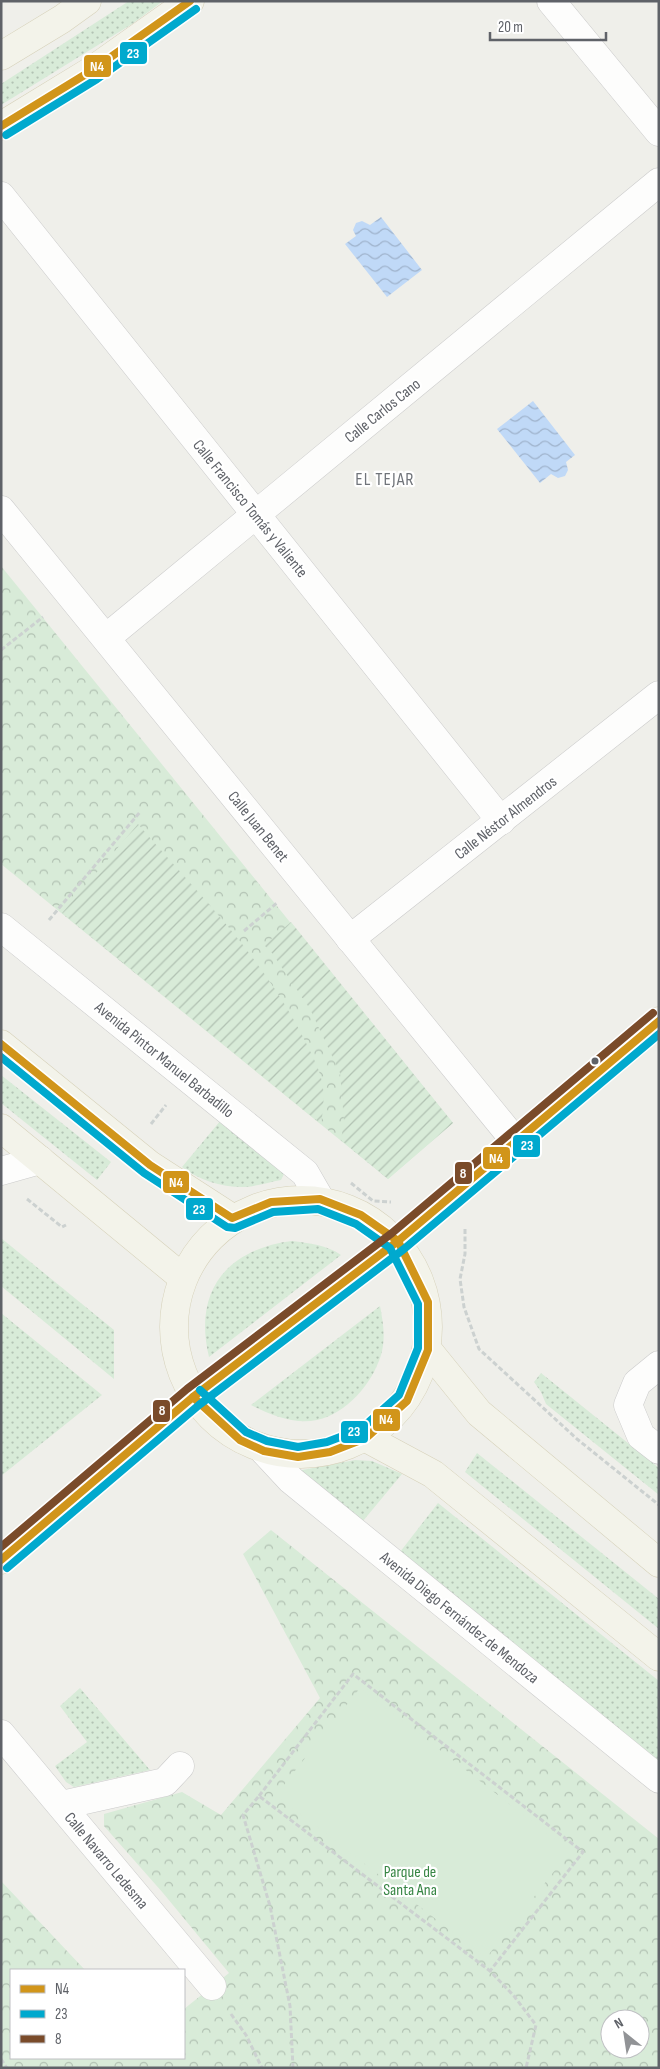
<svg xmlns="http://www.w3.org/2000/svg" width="660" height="2069" viewBox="0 0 660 2069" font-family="'Sofia Sans Condensed',sans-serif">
	<defs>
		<pattern id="grass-dots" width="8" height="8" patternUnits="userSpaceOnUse" patternTransform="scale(1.25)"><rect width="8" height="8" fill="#d8ebd8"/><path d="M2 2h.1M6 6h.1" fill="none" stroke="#b2c2b3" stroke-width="1.8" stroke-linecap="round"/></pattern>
		<pattern id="park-crowns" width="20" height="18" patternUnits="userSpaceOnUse" patternTransform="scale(1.25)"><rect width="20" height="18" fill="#d8ebd8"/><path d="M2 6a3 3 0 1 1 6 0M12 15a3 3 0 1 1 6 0" fill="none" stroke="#b2c2b3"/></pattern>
		<pattern id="garden-furrows" width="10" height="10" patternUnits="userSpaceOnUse" patternTransform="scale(1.25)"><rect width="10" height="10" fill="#d8ebd8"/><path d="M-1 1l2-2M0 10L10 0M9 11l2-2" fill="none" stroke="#b2c2b3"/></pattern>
		<pattern id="water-waves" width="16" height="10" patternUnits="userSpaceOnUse" patternTransform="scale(1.25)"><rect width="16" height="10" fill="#c0d9f7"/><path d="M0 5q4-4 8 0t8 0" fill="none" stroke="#9fb3cc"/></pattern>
	</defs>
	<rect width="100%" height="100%" fill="#efefea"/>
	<g fill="url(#grass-dots)">
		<path d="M129,1H163L132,24L1,105V84Z"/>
		<path d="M1,1075L111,1162L97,1180L1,1103Z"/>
		<path d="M221,1120L284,1174L281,1180C270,1182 257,1186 246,1187C224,1188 198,1180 182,1167Z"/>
		<path d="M1,1238L114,1330V1379L1,1286Z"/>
		<path d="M292,1241C309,1243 327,1245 341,1255L209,1357C193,1291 227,1249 292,1241Z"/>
		<path d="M380,1306C383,1322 386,1338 381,1355C372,1384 347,1413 317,1420C295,1425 270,1415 251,1405Z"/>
		<path d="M1,1313L102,1395L1,1476Z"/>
		<path d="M541,1373L659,1468V1495L546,1404L541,1392L534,1382Z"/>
		<path d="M477,1453L659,1599V1629L465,1472Z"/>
		<path d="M355,1460L372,1461L402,1474L363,1521L297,1471Z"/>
		<path d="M438,1503L659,1681V1761L400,1552Z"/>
		<path d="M80,1688L150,1770L74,1787L66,1782L55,1766L87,1742L60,1706Z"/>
	</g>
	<g fill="url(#park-crowns)" fill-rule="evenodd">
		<path d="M1,566L453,1123L388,1179L1,864Z"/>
		<path d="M271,1530L659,1839V2068H1V1881L85,1970H11V2058H184V2009L229,1973L163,1893L104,1826V1814L182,1792L221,1815L320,1698L243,1554ZM610,2019H640V2049H610Z"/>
	</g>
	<g fill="url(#garden-furrows)">
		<path d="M138,824C196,891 262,956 303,1037C310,1051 319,1067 322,1082C325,1095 323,1111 321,1124L62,913Z"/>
		<path d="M291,922L453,1123L388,1179L341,1140L344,1121L340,1073L310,1009L272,953L264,945Z"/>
	</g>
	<path fill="#d8ebd8" d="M360,1688L570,1851L486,1958L276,1795Z"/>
	<g fill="url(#water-waves)">
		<path d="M381,217L422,270L387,297L345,244L356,236L353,230L356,223L362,221L370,225Z"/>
		<path d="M533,401L575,455L566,462L568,470L565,476L558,478L551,474L540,483L497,429Z"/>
	</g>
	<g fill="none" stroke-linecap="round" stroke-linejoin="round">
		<defs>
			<g id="minor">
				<path d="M551,1L659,132"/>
				<path d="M1,196L501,821"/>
				<path d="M1,510L516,1142"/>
				<path d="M106,638L659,182"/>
				<path d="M1,927L305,1173L320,1199"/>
				<path d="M350,939L659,695"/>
				<path d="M1,1171L40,1160"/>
				<path d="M659,1365L637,1383L628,1405L641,1436L659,1450"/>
				<path d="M264,1451L291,1480L659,1779"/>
				<path d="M1,1734L212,1986"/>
				<path d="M62,1805L165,1782L180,1766"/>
			</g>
			<g id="major">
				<path d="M1,56L62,19L87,1"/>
				<path d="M1,126L91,71L190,1"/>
				<path d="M1,1044L150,1165L232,1218"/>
				<path d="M1,1128L183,1278"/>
				<circle cx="301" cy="1327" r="127"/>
				<path d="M428,1350L479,1413L659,1563"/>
				<path d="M366,1438L433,1474L659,1657"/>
				<path d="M1,1560L193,1397L398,1241L659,1021"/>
			</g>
		</defs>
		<use href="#minor" stroke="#cbcbcb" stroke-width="29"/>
		<use href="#major" stroke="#d6d1b9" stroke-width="29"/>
		<g stroke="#ccd1d0" stroke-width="3" stroke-dasharray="5 2.5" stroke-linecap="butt">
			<path d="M1,650L43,617"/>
			<path d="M49,920L140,812"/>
			<path d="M244,931L278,902"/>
			<path d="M151,1124L166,1105"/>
			<path d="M351,1183L373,1201L391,1202"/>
			<path d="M27,1199L62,1227L66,1225"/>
			<path d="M465,1229V1254L460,1279L464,1307L479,1349L577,1439L659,1505"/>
			<path d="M259,1796L353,1674L583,1852L490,1971"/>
			<path d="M231,2014L246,2035L262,2068"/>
			<path d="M1,2059L7,2068"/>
			<path d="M293,2068L290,2006L270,1906L243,1815L259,1796L490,1971L514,1996L536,2025L526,2068"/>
		</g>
		<use href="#minor" stroke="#fdfdfc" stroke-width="28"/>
		<use href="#major" stroke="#f3f3ea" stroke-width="28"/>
		<defs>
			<g id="bus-1">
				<path d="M1,126L91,71L190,1"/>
				<path d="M1,1044L150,1165L232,1218L271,1202L320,1199L361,1215L398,1241L428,1302V1350L407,1401L366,1438L330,1452L298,1457L264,1451L240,1440L193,1397"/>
				<path d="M1,1560L193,1397L398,1241L659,1021"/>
			</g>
			<g id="bus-2">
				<path d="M6,135L97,79L196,9"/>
				<path d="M1,1057L144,1173L227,1227L235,1228L273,1212L318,1209L356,1224L390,1248L418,1304V1348L399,1395L361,1429L327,1442L298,1447L267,1441L246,1432L200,1390"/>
				<path d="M7,1568L199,1405L404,1249L659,1034"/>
			</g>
			<path id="bus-3" d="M1,1547L187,1389L392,1233L653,1013"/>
		</defs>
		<use href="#bus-1" stroke="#fff" stroke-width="11"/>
		<use href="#bus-2" stroke="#fff" stroke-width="11"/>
		<use href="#bus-3" stroke="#fff" stroke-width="11"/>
		<use href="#bus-1" stroke="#d1951a" stroke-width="8"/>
		<use href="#bus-2" stroke="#00a9ce" stroke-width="8"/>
		<use href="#bus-3" stroke="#7a4b2a" stroke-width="8"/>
	</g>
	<circle fill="#5f6268" stroke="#fff" stroke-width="2" cx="595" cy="1061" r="4.5"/>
	<g text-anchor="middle" stroke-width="4.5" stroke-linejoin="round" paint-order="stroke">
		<g font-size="16" fill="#5f6268" stroke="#fff">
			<text transform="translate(382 410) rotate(-39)" y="6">Calle Carlos Cano</text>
			<text transform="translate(251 508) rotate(51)" y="6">Calle Francisco Tomás y Valiente</text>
			<text transform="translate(505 817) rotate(-38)" y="6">Calle Néstor Almendros</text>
			<text transform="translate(259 826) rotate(51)" y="6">Calle Juan Benet</text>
			<text transform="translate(165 1059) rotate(39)" y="6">Avenida Pintor Manuel Barbadillo</text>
			<text transform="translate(460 1617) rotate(39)" y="6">Avenida Diego Fernández de Mendoza</text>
			<text transform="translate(107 1860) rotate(50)" y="6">Calle Navarro Ledesma</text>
		</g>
		<g font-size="16" fill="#388645" stroke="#fff">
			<text x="410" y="1877">Parque de<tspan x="410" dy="18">Santa Ana</tspan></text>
		</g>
		<g font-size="18" letter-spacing="1" fill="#70747a" stroke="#fff">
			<text x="385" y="485">EL TEJAR</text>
		</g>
	</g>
	<g stroke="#fff" stroke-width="2">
		<rect x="119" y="41" width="29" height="24" rx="5" fill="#00a9ce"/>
		<rect x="83" y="54" width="29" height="24" rx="5" fill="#d1951a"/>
		<rect x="512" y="1134" width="29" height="24" rx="5" fill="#00a9ce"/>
		<rect x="482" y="1146" width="29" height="24" rx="5" fill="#d1951a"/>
		<rect x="454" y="1161" width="19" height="24" rx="5" fill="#7a4b2a"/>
		<rect x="162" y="1170" width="28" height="24" rx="5" fill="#d1951a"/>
		<rect x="185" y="1197" width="29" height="24" rx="5" fill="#00a9ce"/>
		<rect x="152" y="1399" width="19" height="24" rx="5" fill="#7a4b2a"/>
		<rect x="372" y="1408" width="29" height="24" rx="5" fill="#d1951a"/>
		<rect x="340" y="1420" width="29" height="24" rx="5" fill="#00a9ce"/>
	</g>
	<g font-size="14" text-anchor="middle" font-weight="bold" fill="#fff">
		<text x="133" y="58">23</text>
		<text x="97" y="71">N4</text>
		<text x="527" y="1150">23</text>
		<text x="496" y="1163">N4</text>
		<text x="463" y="1178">8</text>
		<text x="176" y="1187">N4</text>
		<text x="199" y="1214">23</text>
		<text x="162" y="1415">8</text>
		<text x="386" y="1424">N4</text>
		<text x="354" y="1436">23</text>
	</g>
	<rect width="660" height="2069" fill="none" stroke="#5f6268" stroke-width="5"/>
	<rect x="10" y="1969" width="175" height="90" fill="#ffffff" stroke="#bfc0c3"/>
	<rect x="20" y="1985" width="25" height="8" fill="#d1951a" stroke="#bfc0c3"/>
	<text x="55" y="1994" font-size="15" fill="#5f6268">N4</text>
	<rect x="20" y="2010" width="25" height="8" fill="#00a9ce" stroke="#bfc0c3"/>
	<text x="55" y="2019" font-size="15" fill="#5f6268">23</text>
	<rect x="20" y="2035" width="25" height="8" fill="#7a4b2a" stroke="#bfc0c3"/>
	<text x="55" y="2044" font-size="15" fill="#5f6268">8</text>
	<g transform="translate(625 2034) rotate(330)"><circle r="24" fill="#ffffff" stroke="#bfc0c3"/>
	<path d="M0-4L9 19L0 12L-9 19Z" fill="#919396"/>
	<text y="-8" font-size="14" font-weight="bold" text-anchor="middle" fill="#5f6268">N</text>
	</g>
	<path d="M490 32v8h116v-8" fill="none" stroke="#5f6268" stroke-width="2.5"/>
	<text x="498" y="32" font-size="15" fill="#5f6268" stroke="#ffffff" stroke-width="4" paint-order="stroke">20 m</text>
</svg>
